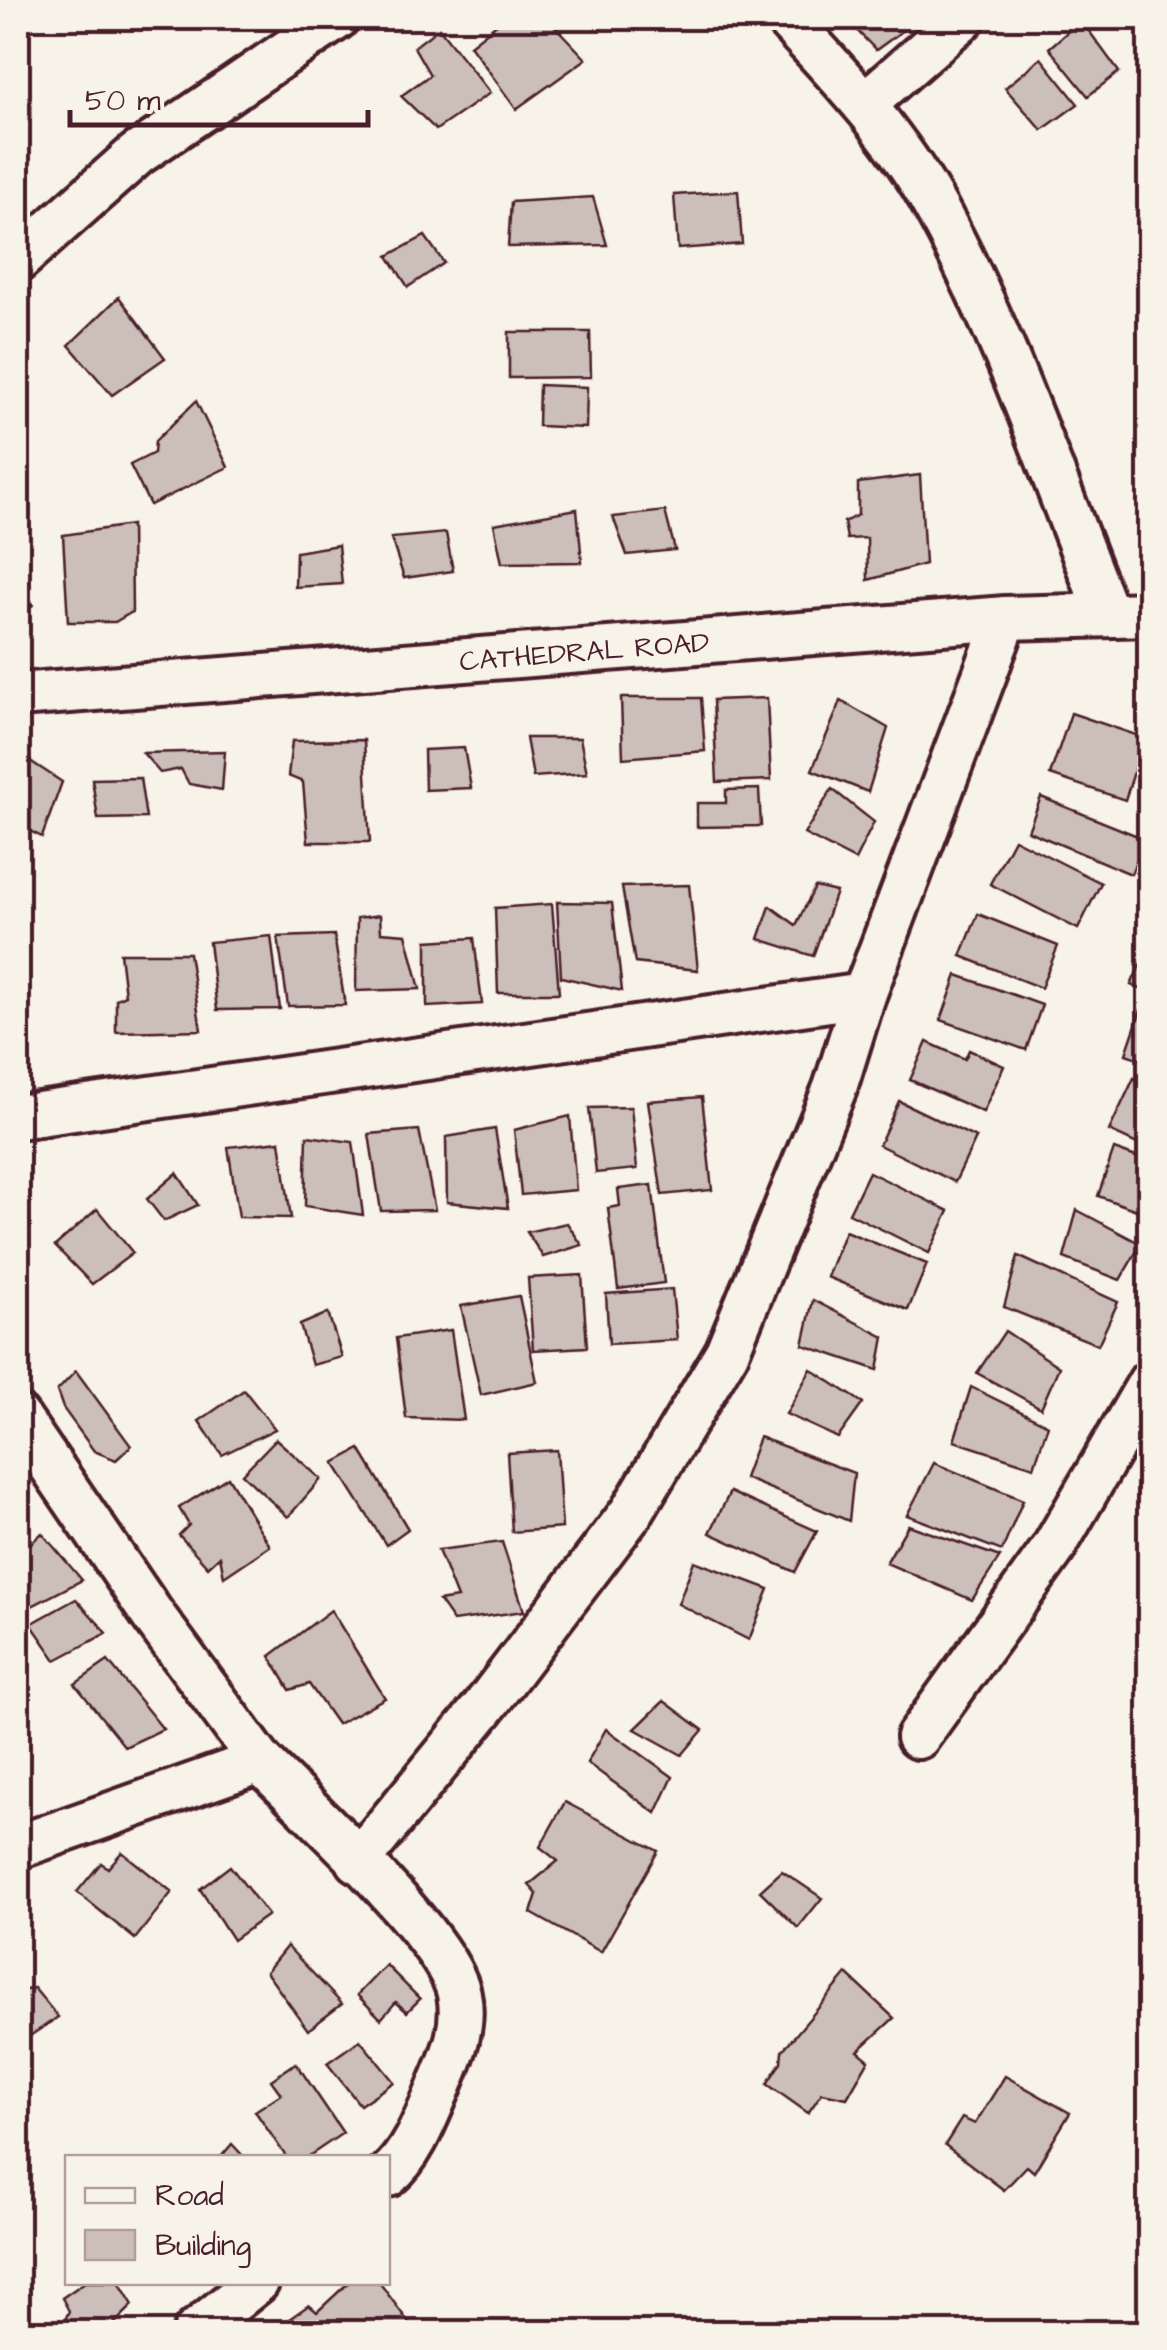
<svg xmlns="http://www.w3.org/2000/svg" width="1167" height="2350" viewBox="0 0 1167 2350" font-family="'Architects Daughter',sans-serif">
	<rect width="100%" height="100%" fill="#f7f3e8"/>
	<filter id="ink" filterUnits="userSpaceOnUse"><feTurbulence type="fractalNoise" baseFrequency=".01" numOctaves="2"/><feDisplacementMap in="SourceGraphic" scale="20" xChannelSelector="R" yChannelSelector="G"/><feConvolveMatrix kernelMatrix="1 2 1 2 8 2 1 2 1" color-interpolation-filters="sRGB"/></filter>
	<g filter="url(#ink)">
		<g fill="#ccbfb9" stroke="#4a1f2b" stroke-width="2.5">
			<path d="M504,18H547L586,59L516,109L470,45Z"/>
			<path d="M845,18H920L876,50Z"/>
			<path d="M1081,20L1119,72L1088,96L1049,48Z"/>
			<path d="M439,28L490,93L436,130L401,96L430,75L414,47Z"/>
			<path d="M1041,58L1078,104L1042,130L1005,88Z"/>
			<path d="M738,191L742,244L678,249L674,195Z"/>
			<path d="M593,197L607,245L508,247L511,202Z"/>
			<path d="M425,236L444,263L408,287L388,256Z"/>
			<path d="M119,297L165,358L112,395L69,345Z"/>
			<path d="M509,332H590L591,377L509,378Z"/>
			<path d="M539,385L587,387L586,428L538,426Z"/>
			<path d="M196,401L228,467L150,505L130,465L154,453L155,441Z"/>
			<path d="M920,475L925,564L868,580L867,538L847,539L844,522L858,515V483Z"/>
			<path d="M577,509L582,562L502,563L494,524Z"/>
			<path d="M665,511L675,550L627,555L613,517Z"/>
			<path d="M131,525L132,612L115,622H68L63,535Z"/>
			<path d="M446,533L453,571L404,578L391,538Z"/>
			<path d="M338,545L342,584L295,587L296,552Z"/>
			<path d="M19,576L33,605L18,614V576Z"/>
			<path d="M621,698H701L705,751L623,758Z"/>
			<path d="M767,698L771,780L717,782L713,700Z"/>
			<path d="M841,701L888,728L868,792L812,770Z"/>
			<path d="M1071,713L1145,738L1125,800L1050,775Z"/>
			<path d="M526,738H580L587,773L533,777Z"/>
			<path d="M364,740L370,842H308L303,782L288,776L292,741Z"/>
			<path d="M464,748L471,788L425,790L424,750Z"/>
			<path d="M225,751L222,790L189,784L181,769L160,773L143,753Z"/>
			<path d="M18,753L62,782L42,837L18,825Z"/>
			<path d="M140,778L146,818L98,819L92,779Z"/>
			<path d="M759,789L761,826L697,827V803H726V790Z"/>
			<path d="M832,789L874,822L855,860L804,834Z"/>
			<path d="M1041,797L1145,839L1131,874L1028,831Z"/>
			<path d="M1014,839L1101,883L1078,929L990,884Z"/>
			<path d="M689,885L698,970L635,963L622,887Z"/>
			<path d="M815,887L836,892L813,956L759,939L770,906L796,925Z"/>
			<path d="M557,902L612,903L622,991L561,977Z"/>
			<path d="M552,904L559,993H498L495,908Z"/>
			<path d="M978,914L1058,946L1041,988L961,956Z"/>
			<path d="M380,915L381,932L406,934L420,989L356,991L357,918Z"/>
			<path d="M334,935L345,1005L288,1006L278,937Z"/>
			<path d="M271,936L280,1009L217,1010L209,942Z"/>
			<path d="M474,938L482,1004L427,1007V941Z"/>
			<path d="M1150,943V993L1131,985Z"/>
			<path d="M120,953H189L201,1030L116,1032V999L125,995Z"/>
			<path d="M957,975L1042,1005L1026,1050L941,1020Z"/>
			<path d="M1143,1004L1150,1007V1063L1126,1054Z"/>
			<path d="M927,1042L965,1059L969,1050L1004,1066L983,1112L910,1080Z"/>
			<path d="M1134,1078L1150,1085V1150L1109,1131Z"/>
			<path d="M702,1097L712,1190L662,1195L648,1101Z"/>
			<path d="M899,1101L976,1138L955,1182L879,1145Z"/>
			<path d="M631,1107L637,1169L596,1173L589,1108Z"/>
			<path d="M570,1116L576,1190L521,1195L514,1130Z"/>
			<path d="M495,1129L508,1208L447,1202L446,1137Z"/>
			<path d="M419,1130L435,1210L381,1211L369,1134Z"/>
			<path d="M307,1136L353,1142L363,1215L305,1206Z"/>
			<path d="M280,1141L291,1218L239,1217L228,1147Z"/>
			<path d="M1114,1149L1150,1162V1215L1098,1196Z"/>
			<path d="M869,1172L949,1211L929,1253L849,1213Z"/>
			<path d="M177,1173L198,1205L164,1221L147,1199Z"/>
			<path d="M652,1185L664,1283L618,1289L608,1208L620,1206L618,1189Z"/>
			<path d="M97,1209L133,1253L92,1284L55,1246Z"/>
			<path d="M1077,1210L1141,1244L1120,1280L1064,1258Z"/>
			<path d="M567,1223L582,1245L543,1257L527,1232Z"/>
			<path d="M845,1231L927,1264L908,1310L827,1277Z"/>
			<path d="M1018,1256L1118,1302L1098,1345L1004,1307Z"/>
			<path d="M582,1275L587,1347L533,1350L528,1278Z"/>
			<path d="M672,1289L677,1340L609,1344L606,1294Z"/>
			<path d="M519,1296L537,1382L481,1395L461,1306Z"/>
			<path d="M813,1300L884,1337L878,1370L803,1345Z"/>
			<path d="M328,1313L342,1357L312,1365L300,1325Z"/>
			<path d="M451,1330L464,1420L406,1418L396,1338Z"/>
			<path d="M1005,1331L1059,1367L1041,1408L977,1373Z"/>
			<path d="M811,1369L863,1403L838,1438L786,1414Z"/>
			<path d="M76,1371L131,1446L116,1460L94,1451L63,1408L57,1391Z"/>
			<path d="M971,1387L1048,1425L1034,1467L954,1441Z"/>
			<path d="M244,1390L275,1429L222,1455L199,1421Z"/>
			<path d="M759,1437L854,1473L849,1521L744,1478Z"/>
			<path d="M276,1439L321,1479L288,1517L242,1474Z"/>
			<path d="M360,1449L408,1529L386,1545L334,1463Z"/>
			<path d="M557,1450L562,1528L512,1532L507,1453Z"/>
			<path d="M934,1463L1023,1500L1002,1551L907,1515Z"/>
			<path d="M228,1477L270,1546L224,1577L220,1556L208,1567L179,1535L189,1525L179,1508Z"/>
			<path d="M730,1492L817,1531L795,1572L710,1533Z"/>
			<path d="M908,1525L1000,1557L972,1600L886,1563Z"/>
			<path d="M42,1533L82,1580L26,1609L18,1593V1555Z"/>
			<path d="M502,1542L524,1611L453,1621L439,1601L457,1598L438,1550Z"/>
			<path d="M694,1561L769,1589L749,1640L678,1604Z"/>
			<path d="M76,1599L107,1633L56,1660L31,1624Z"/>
			<path d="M331,1610L385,1698L337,1724L309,1684L290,1690L270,1656Z"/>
			<path d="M108,1661L163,1729L125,1747L75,1684Z"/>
			<path d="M664,1701L703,1730L682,1755L635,1729Z"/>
			<path d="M606,1729L673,1777L656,1813L587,1763Z"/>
			<path d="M565,1802L658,1851L601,1952L531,1913L537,1894L529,1885L558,1861L540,1847Z"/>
			<path d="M122,1852L172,1892L135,1939L77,1892L101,1863L108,1868Z"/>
			<path d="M230,1866L268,1915L233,1940L200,1889Z"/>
			<path d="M782,1871L822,1898L798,1928L760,1891Z"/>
			<path d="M287,1946L342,2004L308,2030L266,1972Z"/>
			<path d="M386,1965L420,1999L407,2012L396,2002L381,2019L357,1995Z"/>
			<path d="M847,1974L894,2018L858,2051L869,2060L847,2098L822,2093L808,2113L767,2084L781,2062L782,2051Z"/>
			<path d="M34,1988L58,2017L18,2044V1992Z"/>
			<path d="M360,2040L394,2082L360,2105L327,2063Z"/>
			<path d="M296,2063L343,2133L306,2158H287L255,2111L281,2094L271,2080Z"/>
			<path d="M1005,2076L1070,2113L1034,2172L1027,2166L1004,2190L945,2145L962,2118L975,2124Z"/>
			<path d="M232,2144L245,2158H220Z"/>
			<path d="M85,2282H119L133,2305L106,2332H76L65,2320L69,2311L62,2298Z"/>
			<path d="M349,2282H379L412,2327L406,2332H286L279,2326L309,2305L317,2312Z"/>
		</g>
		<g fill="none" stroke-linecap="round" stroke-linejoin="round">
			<defs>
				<g id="street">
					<path d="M786,18C841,77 897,136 936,208C1006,336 1053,478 1107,614"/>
					<path d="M866,103L963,18"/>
					<path d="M18,260L137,154L337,18"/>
					<path id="s1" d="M18,695L1006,618L1150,614"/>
					<path d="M18,1117L864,995"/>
					<path d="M18,1417L152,1614L260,1761L18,1847"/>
					<path d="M918,1737L1053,1549L1150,1382"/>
					<path d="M260,1761C305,1807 448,1937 459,1994C466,2028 451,2059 438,2090C426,2118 412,2155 388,2175"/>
					<path d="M358,1861L484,1707L631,1513L727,1352L835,1088L864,995L1006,618"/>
					<path d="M195,2332L257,2282"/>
				</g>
			</defs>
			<use href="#street" stroke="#4a1f2b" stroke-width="50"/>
			<use href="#street" stroke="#f7f3e8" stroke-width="42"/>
		</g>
	</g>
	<g text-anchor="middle" stroke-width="8" stroke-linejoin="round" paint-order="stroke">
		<g font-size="28" fill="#4a1f2b" stroke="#f7f3e8">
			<text dy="10" stroke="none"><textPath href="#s1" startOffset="568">CATHEDRAL ROAD</textPath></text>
		</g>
	</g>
	<rect width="1167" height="2350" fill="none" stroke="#f7f3e8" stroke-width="60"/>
	<rect x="30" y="30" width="1107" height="2290" fill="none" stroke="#4a1f2b" stroke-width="4" filter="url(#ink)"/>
	<rect x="65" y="2155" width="325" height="130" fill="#f7f3e8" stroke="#b29e9c" stroke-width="2.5"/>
	<rect x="85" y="2188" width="50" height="15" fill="#f7f3e8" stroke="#b29e9c" stroke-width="2.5"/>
	<text x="155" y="2205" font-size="30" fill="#4a1f2b">Road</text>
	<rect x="85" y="2230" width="50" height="30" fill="#ccbfb9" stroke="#b29e9c" stroke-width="2.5"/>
	<text x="155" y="2255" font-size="30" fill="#4a1f2b">Building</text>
	<path d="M70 110v15h298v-15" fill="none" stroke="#4a1f2b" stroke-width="5"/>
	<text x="85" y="110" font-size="30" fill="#4a1f2b" stroke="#f7f3e8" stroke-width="8" paint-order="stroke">50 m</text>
</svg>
